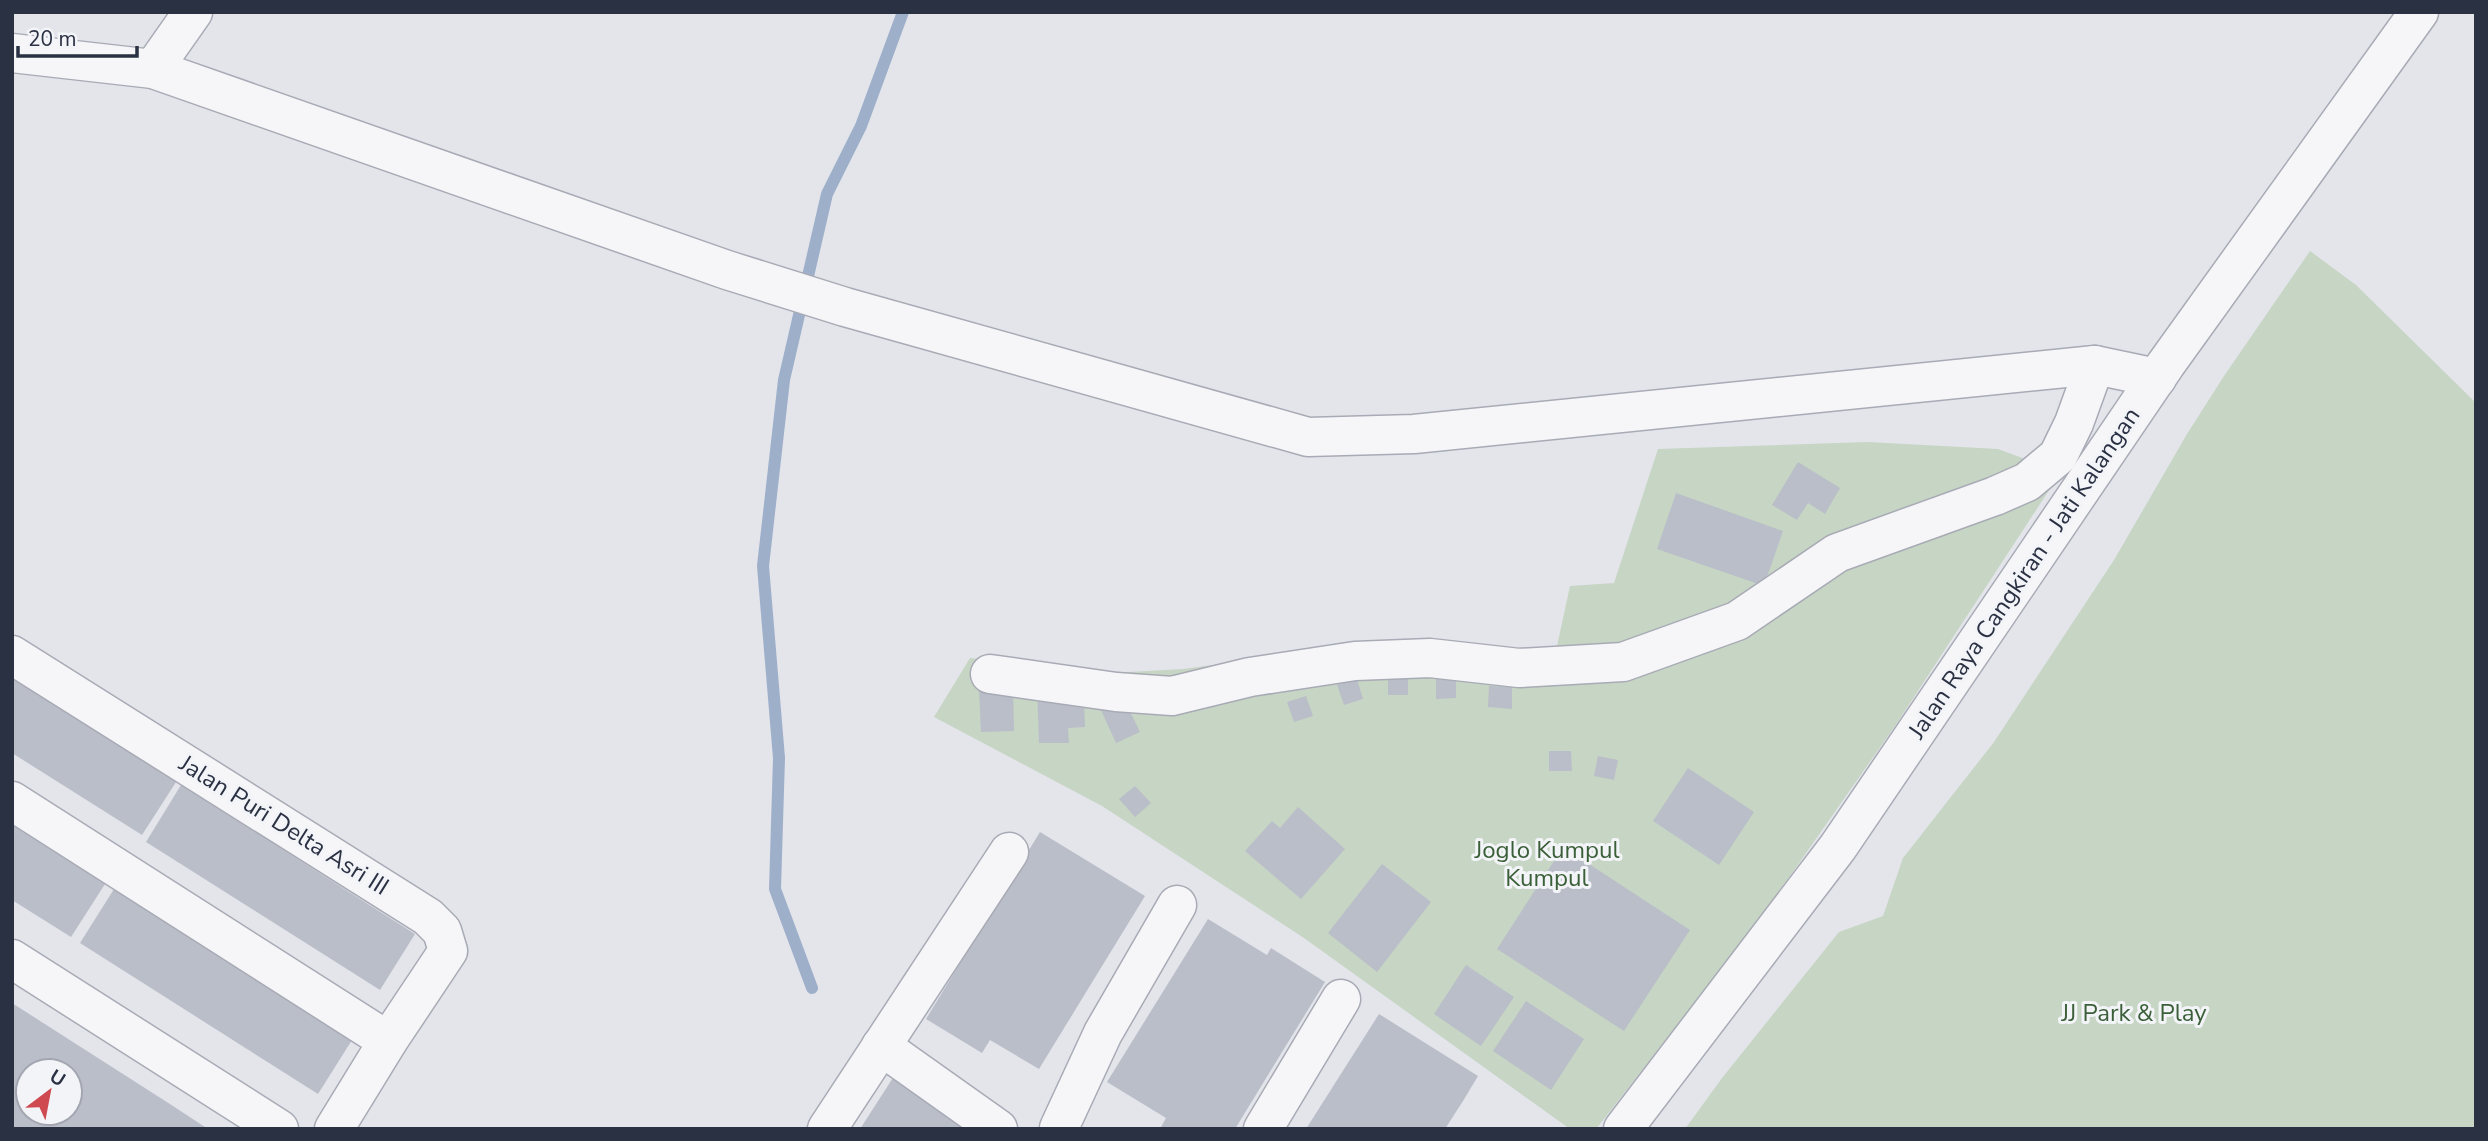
<svg xmlns="http://www.w3.org/2000/svg" width="2488" height="1141" viewBox="0 0 2488 1141" font-family="'Nunito Sans',sans-serif">
	<rect width="100%" height="100%" fill="#e3e5eb"/>
	<g fill="#c7d5c4">
		<path d="M2310,251L2356,285L2476,403V1129H1685L1722,1078L1839,932L1883,916L1903,858L1994,742L2114,560L2187,434L2224,376Z"/>
		<path d="M1868,442L1998,449L2061,472L1897,723L1758,922L1596,1129H1570L1304,938L1102,806L934,717L970,658L1110,673L1183,669L1288,655L1554,660L1570,586L1614,583L1658,449Z"/>
	</g>
	<g fill="none" stroke-linecap="round" stroke-linejoin="round">
		<path stroke="#9eafca" stroke-width="12" d="M812,988L775,889L779,758L763,566L784,380L827,194L861,126L903,12"/>
	</g>
	<g fill="#babec8" fill-rule="evenodd">
		<path d="M1798,462L1840,488L1825,514L1808,503L1797,520L1772,505Z"/>
		<path d="M1676,493L1783,531L1764,586L1657,549Z"/>
		<path d="M12,674L178,779L142,835L12,753Z"/>
		<rect x="1388" y="675" width="20" height="20"/>
		<path d="M1436,678H1456V698L1436,699Z"/>
		<path d="M1357,679L1363,699L1344,705L1337,685Z"/>
		<path d="M1489,686L1512,687V709L1488,707Z"/>
		<path d="M1037,688L1084,699L1085,727L1068,728L1069,743H1039Z"/>
		<path d="M1013,689L1014,731L981,732L979,690Z"/>
		<path d="M1306,696L1313,716L1294,722L1287,702Z"/>
		<path d="M1124,699L1140,732L1116,743L1101,710Z"/>
		<path d="M1549,751H1571L1572,771H1549Z"/>
		<path d="M1598,756L1618,760L1614,780L1594,776Z"/>
		<path d="M1688,768L1754,812L1719,865L1653,821Z"/>
		<path d="M181,785L415,934L380,990L146,842Z"/>
		<path d="M1135,786L1151,803L1135,817L1119,799Z"/>
		<path d="M1298,807L1345,849L1301,899L1245,851L1272,821L1280,828Z"/>
		<path d="M12,825L105,884L71,937L12,900Z"/>
		<path d="M1040,832L1145,896L1039,1069L990,1040L982,1053L926,1019Z"/>
		<path d="M1563,847L1690,930L1624,1031L1497,949Z"/>
		<path d="M1382,864L1431,902L1377,972L1328,933Z"/>
		<path d="M114,889L352,1040L318,1094L80,943Z"/>
		<path d="M1208,919L1267,955L1271,948L1325,982L1235,1129H1160L1166,1118L1107,1082Z"/>
		<path d="M1466,965L1514,997L1481,1046L1434,1014Z"/>
		<path d="M1526,1001L1584,1039L1551,1090L1493,1051Z"/>
		<path d="M12,1003L173,1106L208,1129H12ZM28,1071H70V1113H28Z"/>
		<path d="M1379,1014L1478,1076L1463,1101L1445,1129H1306Z"/>
		<path d="M898,1070L991,1129H860Z"/>
	</g>
	<g fill="none" stroke-linecap="round" stroke-linejoin="round">
		<defs>
			<g id="minor">
				<path d="M12,53L153,69L727,270L845,307L1308,437L1414,434L2095,365"/>
				<path d="M153,69L193,12"/>
				<path d="M12,655L428,917L442,931L448,951L388,1041L334,1129"/>
				<path d="M990,674L1116,692L1172,696L1250,677L1355,661L1430,658L1519,668L1623,662L1737,621L1837,553L1995,496L2027,482L2058,456L2074,423L2095,365L2157,378"/>
				<path d="M12,801L388,1041"/>
				<path d="M12,959L279,1129"/>
				<path d="M881,1046L998,1129"/>
				<path d="M1059,1128L1103,1033L1177,905"/>
				<path d="M827,1129L1009,852"/>
				<path d="M1263,1129L1341,999"/>
			</g>
			<path id="tertiary" d="M1623,1129L1838,847L2166,364L2419,12"/>
		</defs>
		<use href="#minor" stroke="#a8abb5" stroke-width="41"/>
		<use href="#tertiary" stroke="#a8abb5" stroke-width="41"/>
		<use href="#minor" stroke="#f6f6f9" stroke-width="38"/>
		<use href="#tertiary" stroke="#f6f6f9" stroke-width="38"/>
	</g>
	<g text-anchor="middle" stroke-width="6" stroke-linejoin="round" paint-order="stroke">
		<g font-size="24" fill="#2a3143" stroke="#f3f4f8">
			<text transform="translate(2024 573) rotate(-56)" y="8">Jalan Raya Cangkiran - Jati Kalangan</text>
			<text transform="translate(284 825) rotate(32)" y="8">Jalan Puri Delta Asri III</text>
		</g>
		<g font-size="24" fill="#3b5f38" stroke="#f3f4f8">
			<text x="1547" y="858">Joglo Kumpul<tspan x="1547" dy="28">Kumpul</tspan></text>
			<text x="2134" y="1021">JJ Park &amp; Play</text>
		</g>
	</g>
	<rect width="2488" height="1141" fill="none" stroke="#2a3143" stroke-width="28"/>
	<g transform="translate(49 1092) rotate(32)"><circle r="33" fill="#f3f4f8" stroke="#a3a6b0" stroke-width="2"/>
	<path d="M0-5L12 26L0 18L-12 26Z" fill="#ce4950"/>
	<text y="-10" font-size="19" font-weight="bold" text-anchor="middle" fill="#2a3143">U</text>
	</g>
	<path d="M18 46v10h119v-10" fill="none" stroke="#2a3143" stroke-width="3.5"/>
	<text x="28" y="46" font-size="21" fill="#2a3143" stroke="#f3f4f8" stroke-width="5" paint-order="stroke">20 m</text>
</svg>
